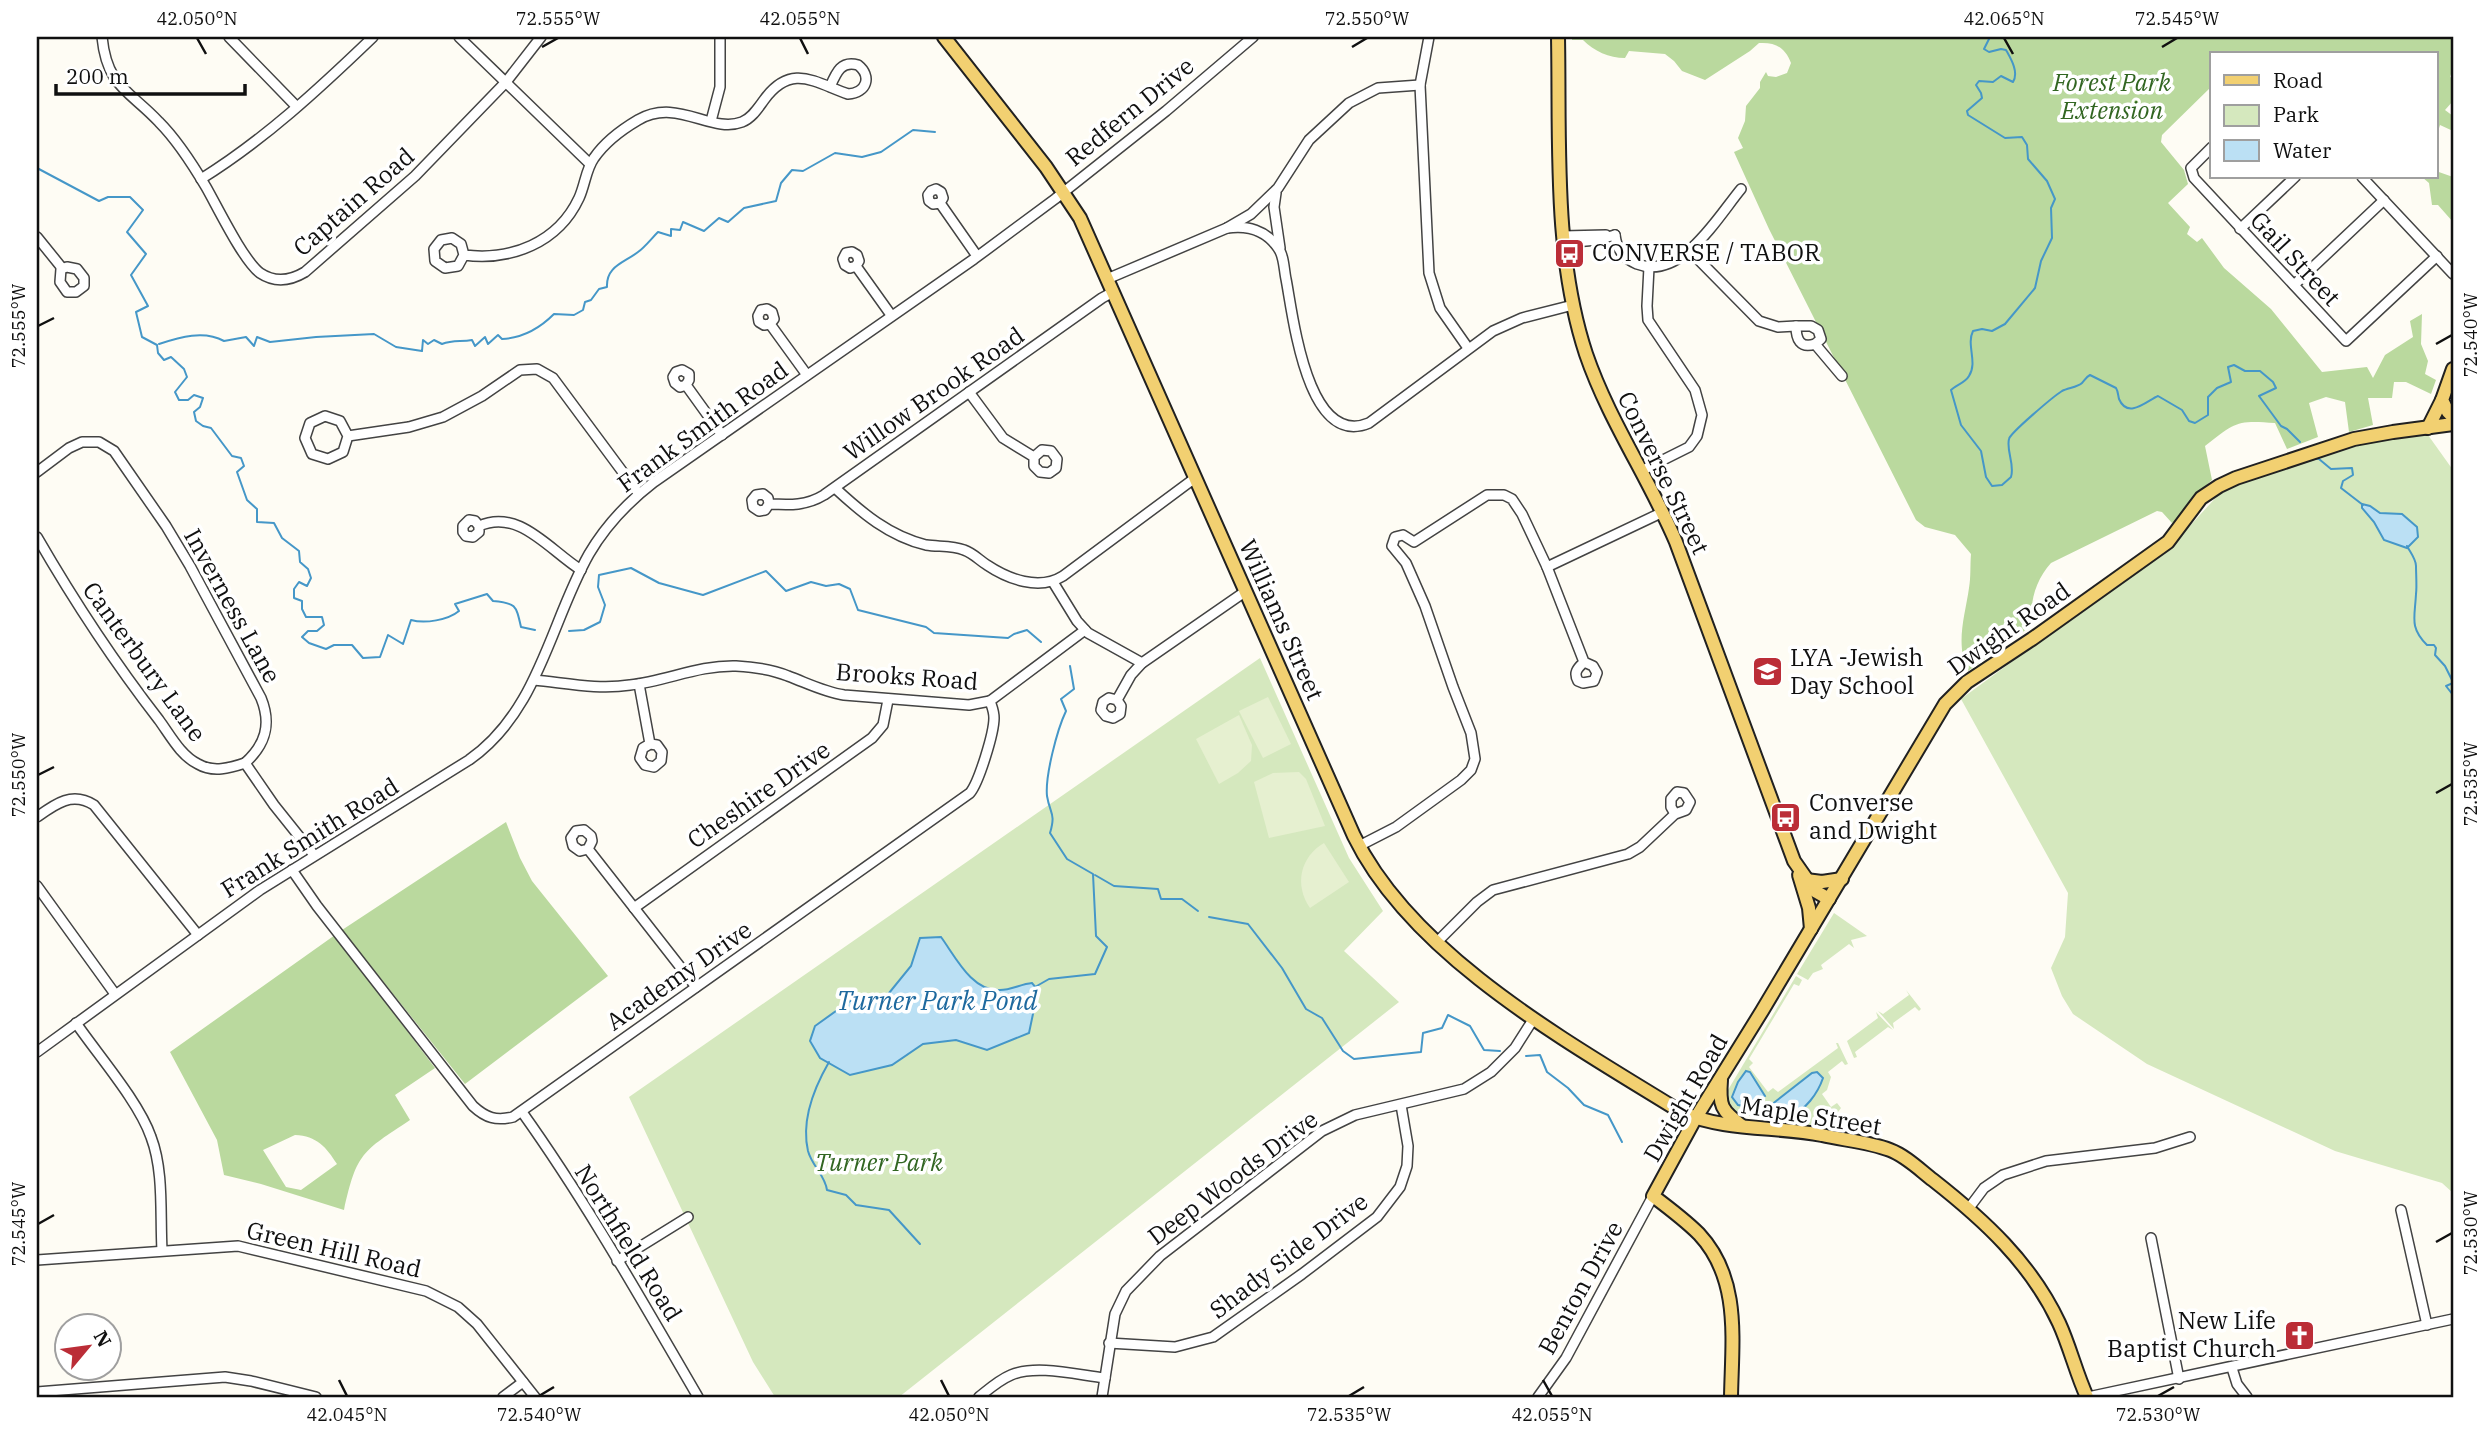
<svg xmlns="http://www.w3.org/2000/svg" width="2490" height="1434" viewBox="0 0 2490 1434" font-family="'IBM Plex Serif',serif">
	<rect width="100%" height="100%" fill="#fefcf4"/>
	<g fill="#d5e8be">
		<path d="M2425,434L2428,435L2453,470V1193L2442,1183L2335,1151L2147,1064L2073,1014L2062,996L2051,968L2065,937L2068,893L1961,699L2175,542L2221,492L2235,485L2321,456L2383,437Z"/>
		<path d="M1260,658L1349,858L1383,911L1344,951L1399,1002L899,1397H775L753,1362L629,1097Z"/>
		<path d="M1834,913L1867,936L1851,940L1854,948L1849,944L1821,965L1823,969L1813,973L1808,980L1797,974Z"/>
		<path d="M1796,976L1802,980L1799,986L1794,984L1749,1059L1753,1063L1749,1067L1768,1092L1773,1088L1778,1092L1838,1048L1836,1043H1838L1848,1064L1845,1065L1842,1061L1828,1072L1831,1077L1827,1090L1822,1094L1831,1107L1837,1103L1841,1108L1838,1112L1837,1131L1777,1118L1739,1115L1730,1109L1725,1095Z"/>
		<path d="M1906,990L1921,1009L1919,1011L1915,1007L1893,1023L1894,1029L1878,1011L1883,1014L1909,995Z"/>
		<path d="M1876,1012L1893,1030L1888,1027L1855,1052L1857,1057L1854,1058L1847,1041L1878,1018Z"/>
	</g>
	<g fill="#bad99e" fill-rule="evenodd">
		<path d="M1572,37H2453V68L2450,77L2453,78V101L2445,110L2453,116V131L2440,125L2436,138V54H2212V86L2162,135L2161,142L2184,170L2188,184L2168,203L2190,227L2187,234L2197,242L2202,238L2224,268L2271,309L2322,372L2367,367L2373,378L2385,355L2413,337L2410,321L2422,314L2421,344L2428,361L2425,374L2436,380L2431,394L2406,382H2394L2392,398H2368L2373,425L2349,432L2345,402L2326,397L2309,403L2318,437L2287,449L2275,423C2237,420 2235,422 2205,446L2212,480L2191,499L2176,521L2172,523L2162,512L2157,511L2051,563C2040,575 2032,593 2032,609C2032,616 2034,619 2031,626L1968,671C1955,644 1965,616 1969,588C1971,577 1970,566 1971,554L1955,535L1925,527L1916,520L1769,229L1734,152L1743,148L1738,138L1745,121L1746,106L1760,88V82L1766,72L1768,76L1776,77L1787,73L1791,63C1785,47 1775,42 1759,43L1750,51L1705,80L1682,71L1674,61L1665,54L1629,51L1625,58C1609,58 1594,51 1583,40H1572Z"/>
		<path d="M2436,171L2453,177V222L2438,205H2432L2429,183L2422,177H2436Z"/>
		<path d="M506,822L520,858L532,881L608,976L465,1084L342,930Z"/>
		<path d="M335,935L435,1068L395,1095L410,1120C362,1152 357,1152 344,1210L261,1184L224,1175L217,1140L170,1052ZM295,1135C317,1136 326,1147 337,1164L301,1190L286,1187L263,1150Z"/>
	</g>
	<g fill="#e6f0d0">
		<path d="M1268,697L1291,744L1263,758L1239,711Z"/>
		<path d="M1239,715L1252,745L1251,761L1238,773L1219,784L1196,739Z"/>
		<path d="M1299,772L1306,779L1325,826L1269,838L1254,782L1273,773Z"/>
		<path d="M1324,843L1349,882L1310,908C1294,885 1300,857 1324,843Z"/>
	</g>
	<g fill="#bbe0f4" stroke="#4597c8" stroke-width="2">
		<path d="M2362,504L2370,506L2380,513L2402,514L2417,527L2418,537L2407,548L2384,540L2374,522L2362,508Z"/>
		<path d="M941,937C955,956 972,992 1000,990C1011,990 1021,984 1032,983L1038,990L1029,1033L987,1050L956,1040L923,1044L892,1065L850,1075L820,1058L810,1041L815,1026L850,1001L885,998L911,966L920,938Z"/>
		<path d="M1746,1071L1750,1072L1765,1096C1756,1103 1750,1108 1738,1105L1732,1097L1738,1082Z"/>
		<path d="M1817,1072L1823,1078C1818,1093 1805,1111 1790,1116L1774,1113L1771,1105L1812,1073Z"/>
	</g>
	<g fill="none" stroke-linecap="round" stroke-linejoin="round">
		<g stroke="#4597c8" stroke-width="2">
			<path d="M1990,37L1984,49L1989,52L2001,49L2006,50C2011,59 2019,72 2013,82L2001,76L1993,82L1979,81L1976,85L1981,93L1982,98L1967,111L1968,115L2005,138L2022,137L2027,145L2028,159L2047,181L2055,199L2051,208L2052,238L2041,261L2035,288L2005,324L1992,331L1982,329L1973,331C1966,345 1978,362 1969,376C1965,383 1956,385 1951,390L1961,425L1981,451L1986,477L1992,486L2002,485L2011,477C2015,464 2006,451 2009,439C2010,433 2054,396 2062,391C2068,388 2078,387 2082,383C2085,380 2086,377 2090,375L2116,388C2118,391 2118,395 2119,399C2128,420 2148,400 2158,396L2182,410L2189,421L2195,423L2208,415V397L2217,388L2231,382L2228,367L2234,365L2245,371H2260L2273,382L2276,388L2259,396L2281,426L2287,429L2300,442"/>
			<path d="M37,168L99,201L108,197H130L143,210L127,232L146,254L131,275L148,306L136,312L142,337L157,345L158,353L164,360L171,357L184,369L187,377L175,392L179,400H188L194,395L203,398L200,407L194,412L196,421L203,426L211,428L232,456L241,458L244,466L237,472L247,500L257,509V522L274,523L282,538L299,551L300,562L308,569L311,578L307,586L299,582L294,589V598L302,601V609L306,617H322L324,625L317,631H308L302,637L309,643L326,649L334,645H352L363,658L380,657L388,635L403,644L411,620C425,624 448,620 459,611L455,604L487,594L493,601C516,603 516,605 521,627L535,630"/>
			<path d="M159,344C180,337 204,330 224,341L246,337L254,346L257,337L270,342L316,337L374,334L396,347L422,351L423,340L428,344L434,340L442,344C453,340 461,342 472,340L475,346L485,337L488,344L498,335L502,339C522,338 540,328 554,314L574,315L583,310L585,302L591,300L599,289L607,287C606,266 624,263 638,252C645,247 651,239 658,232L671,236V229L680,230L683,222L704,231L719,218L728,222L744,208L776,201L781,183L792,170L803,171L835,153L862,157L881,152L913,130L935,132"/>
			<path d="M2313,458L2319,459L2331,469L2352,468L2353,475L2343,481L2341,488L2363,505"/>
			<path d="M2407,546C2410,552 2416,559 2416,566C2416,574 2417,587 2416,594C2415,617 2409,627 2427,645H2434L2436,648L2435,655L2445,666L2453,682"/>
			<path d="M569,631L584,630L600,622L605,605L598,587L599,575L631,568L659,583L703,595L766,571L786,591L811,582L826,586L839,584L850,589L858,610L926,627L934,633L1008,638L1014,634L1027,630L1041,642"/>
			<path d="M2453,683L2446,686L2453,695"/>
			<path d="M1095,875L1114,886L1158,889L1161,899H1182L1198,911"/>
			<path d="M1209,917L1248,924L1282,968L1306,1009L1322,1018L1343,1051L1354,1059L1421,1052L1423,1033L1442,1028L1448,1015L1470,1026L1484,1050L1500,1051"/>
			<path d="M1035,987L1049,979L1095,974L1107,947L1096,936L1093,874L1067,859L1050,833C1056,813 1050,814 1047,796C1045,776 1057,730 1066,711L1061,699L1074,689L1070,666"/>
			<path d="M1526,1056L1540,1055L1547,1072L1568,1088L1584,1105L1608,1115L1622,1142"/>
			<path d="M829,1062C814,1088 801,1121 808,1151C812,1166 825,1175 827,1190L846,1195L856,1205L889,1210L920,1244"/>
		</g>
		<defs>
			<g id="minor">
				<path d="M102,37C107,87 129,90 159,122C178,141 193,165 206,187C218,208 243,260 260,273C275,283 290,281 305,272L415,176L506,82L541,37"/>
				<path d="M229,37L296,106"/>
				<path d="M459,37L590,164"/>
				<path d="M1429,37L1420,85L1429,273L1440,308L1468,348"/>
				<path d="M711,121L720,87V37"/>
				<path d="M2212,147L2191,168L2194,178L2346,341L2437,256"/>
				<path d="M2362,177L2453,274"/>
				<path d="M201,179C264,140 320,88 373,37"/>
				<path d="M1276,193L1274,207L1280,248"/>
				<path d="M940,203L933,204L929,201L928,195L931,191L936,189L941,192L943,198L940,203L977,256"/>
				<path d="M1227,228C1247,225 1266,230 1278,248C1284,255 1284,270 1286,279C1293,315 1307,449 1369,423L1493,331L1522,318L1573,305"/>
				<path d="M2240,229L2295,177"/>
				<path d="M1615,235C1617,250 1623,258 1637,264C1681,281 1717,218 1741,189"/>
				<path d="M1563,236L1606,235"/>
				<path d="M37,237L62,268"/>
				<path d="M1564,243L1597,240L1615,235"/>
				<path d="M1690,251L1759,321L1778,327L1796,326"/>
				<path d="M464,255L458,266L445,268L435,261L434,249L441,240L452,238L461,244L464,255C511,261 558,243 579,198C585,185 586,169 594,158C605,142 621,130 638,120C677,97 711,134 742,122C752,118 758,108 764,100C791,63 814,82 848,94C867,93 872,76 858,65C841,60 836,73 830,87"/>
				<path d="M856,266L850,268L845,265L843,259L846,253L852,252L857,255L859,261L856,266L891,315"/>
				<path d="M67,267L77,269L84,278V286L76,292H67L60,282L61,269Z"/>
				<path d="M1107,279L1227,228L1251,214L1278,188L1309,140L1349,103L1378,88L1420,85"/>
				<path d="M2294,285L2384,200"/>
				<path d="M770,324L764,325L759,322L758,316L761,310L767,309L772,312L774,319L770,324L807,375"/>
				<path d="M1815,344C1800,349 1796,339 1796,326H1811L1818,330L1821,339L1815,344L1842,376"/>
				<path d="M686,385L680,387L675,383L673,377L676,372L682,370L689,374V380L686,385L722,435"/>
				<path d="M969,392L1003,438L1034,457L1042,450L1051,451L1057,459L1056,468L1049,473L1040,472L1034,466V457"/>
				<path d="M348,436L343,452L328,459L312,454L305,438L310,423L325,416L340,421L348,436L409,427L443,417L482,396L520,370L537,369L553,378L639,494"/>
				<path d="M1641,471L1689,447L1697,436L1702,415L1695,390L1648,320L1647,306L1649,267"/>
				<path d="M37,472L69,448L82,442H99L114,451L166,526L190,566L261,698C272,725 265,745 245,763L274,805L314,855"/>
				<path d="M835,488C862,513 889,536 926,545C938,547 952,545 964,550C973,553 979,560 987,565C1008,579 1039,591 1063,576L1195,478"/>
				<path d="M769,504L765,510L759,511L753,507L752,500L756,495L763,494L768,498L769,504C790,505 806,506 824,495L1102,298L1113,292"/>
				<path d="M479,526L475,521L469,520L463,526V532L466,536L473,537L479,532V526C519,508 549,550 581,570"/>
				<path d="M37,537C74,601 114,662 159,720C170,735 181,756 198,764C213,773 230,768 245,763"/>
				<path d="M1547,567L1663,512"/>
				<path d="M1053,582L1077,621L1088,633L1142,663"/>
				<path d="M534,680C566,683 598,690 630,685C667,681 698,665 736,666C754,667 771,669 788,676C807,683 824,692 844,695L969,705L990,701"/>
				<path d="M639,684L650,744L657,745L662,752L661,761L654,767L645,765L640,758L643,748L650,744"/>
				<path d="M1117,700L1121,706L1120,714L1113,718L1106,716L1101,710L1103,702L1109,698L1117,700L1131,675L1142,663L1246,591"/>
				<path d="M37,817C55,804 72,791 94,805L198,935"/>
				<path d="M1359,846L1396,827L1461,780L1471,770L1475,759L1471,733L1453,687L1425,606L1406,563L1392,546L1395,537L1403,535L1414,542L1487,495H1504L1512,499L1522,514L1547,567L1584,662C1578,668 1573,672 1578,681L1583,683L1594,681L1597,673L1593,666L1584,662"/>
				<path d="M588,849L580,851L573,846L571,838L576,831L584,830L591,836L592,841L588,849L696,987"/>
				<path d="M292,870L317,906L473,1106C486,1118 496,1121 513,1117L970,793C979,782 994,733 994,718C994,711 992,707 990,701L1085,630"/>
				<path d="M37,886L115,994"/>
				<path d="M634,908L872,738L883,725L888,700"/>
				<path d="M1437,942L1477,902L1493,890L1628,854L1640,847L1675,814L1686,810L1690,802L1684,793L1677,792L1671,799V807L1675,814"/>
				<path d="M76,1023C98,1055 139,1102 151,1137C164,1171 160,1214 162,1250"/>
				<path d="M37,1052L260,890L469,760C539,711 550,623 589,554C606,525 628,502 654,482L974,259L1055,199L1166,111L1253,37"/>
				<path d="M522,1112C587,1203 642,1301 698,1397"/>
				<path d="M1969,1208L1984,1188L2003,1175L2046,1161L2155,1148L2190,1137"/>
				<path d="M2401,1210L2427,1325"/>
				<path d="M2151,1238L2179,1379"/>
				<path d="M37,1260L238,1246L426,1291L458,1307L477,1324L535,1397"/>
				<path d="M617,1261L688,1217"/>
				<path d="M1109,1343L1175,1347L1213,1337L1302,1274L1377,1217L1400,1187L1407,1166L1408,1146L1401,1105"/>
				<path d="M2232,1368L2237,1384L2247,1397"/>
				<path d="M37,1392L225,1377L251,1381L316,1397"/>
				<path d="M503,1397L523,1382"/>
				<path d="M979,1397C989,1389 999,1380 1011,1375C1036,1364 1078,1375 1105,1378"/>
				<path d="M1102,1397L1115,1314L1126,1291L1160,1256L1322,1131L1355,1115L1464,1089L1491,1072L1515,1048L1534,1018"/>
				<path d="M1538,1397L1566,1358L1653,1196"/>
				<path d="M2088,1397L2453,1319"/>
			</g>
			<g id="major">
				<path d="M944,37L1046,167L1080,218L1354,836C1413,957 1570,1043 1681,1112C1724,1131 1775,1126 1822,1135C1844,1140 1869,1142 1890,1150C1906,1156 1920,1170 1933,1180C1984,1220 2031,1263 2059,1323C2070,1347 2076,1373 2087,1397"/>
				<path d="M1558,37C1560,141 1553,254 1586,354C1609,421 1649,478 1676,542L1794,861L1815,891L1829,899"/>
				<path d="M2453,369L2442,400L2448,412L2453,417"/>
				<path d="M2428,428L2442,400"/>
				<path d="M1799,875L1809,908L1811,929"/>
				<path d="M1806,880L1822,882L1842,879"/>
				<path d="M1721,1080C1719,1106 1721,1110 1742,1126"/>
				<path d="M1731,1397C1732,1340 1741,1279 1699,1234C1685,1220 1669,1208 1653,1196L1695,1119L1762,1011L1945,704L1967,682L2032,639L2168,542L2201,498L2219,486L2236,478L2354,439L2393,432L2453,424"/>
			</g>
		</defs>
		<use href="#minor" stroke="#434343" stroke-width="12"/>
		<use href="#major" stroke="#212121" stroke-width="16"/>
		<use href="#minor" stroke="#fff" stroke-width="9"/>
		<use href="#major" stroke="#f2d071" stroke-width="12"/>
	</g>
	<path fill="none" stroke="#101010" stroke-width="2.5" d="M197,38L206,54M800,38L808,54M2004,38L2013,54M542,47L558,38M1352,47L1367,38M2162,47L2177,38M38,326L54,318M2436,344L2452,335M38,775L54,767M2436,793L2452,784M38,1224L54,1215M2436,1242L2452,1233M339,1380L347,1396M941,1380L949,1396M1543,1380L1552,1396M539,1396L554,1387M1349,1396L1364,1387M2158,1396L2174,1387"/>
	<defs>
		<symbol id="bus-square" viewBox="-11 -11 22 22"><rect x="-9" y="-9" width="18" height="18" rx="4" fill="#bb2d37" stroke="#fff"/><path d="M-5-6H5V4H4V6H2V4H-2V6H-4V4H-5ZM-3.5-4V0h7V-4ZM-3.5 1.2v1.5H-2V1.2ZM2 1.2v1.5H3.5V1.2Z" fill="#fff"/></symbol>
		<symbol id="school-square" viewBox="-11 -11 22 22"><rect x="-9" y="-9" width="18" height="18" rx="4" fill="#bb2d37" stroke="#fff"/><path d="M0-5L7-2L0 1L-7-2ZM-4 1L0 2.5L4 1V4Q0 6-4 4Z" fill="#fff"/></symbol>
		<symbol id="church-square" viewBox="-11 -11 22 22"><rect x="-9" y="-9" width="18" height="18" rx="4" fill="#bb2d37" stroke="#fff"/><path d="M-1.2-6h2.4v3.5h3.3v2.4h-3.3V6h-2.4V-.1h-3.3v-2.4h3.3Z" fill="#fff"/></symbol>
	</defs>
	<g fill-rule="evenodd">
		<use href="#bus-square" x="1552" y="236" width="35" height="35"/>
		<use href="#school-square" x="1750" y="654" width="35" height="35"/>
		<use href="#bus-square" x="1768" y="800" width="35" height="35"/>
		<use href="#church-square" x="2282" y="1318" width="35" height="35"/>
	</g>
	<g text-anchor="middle" stroke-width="7" stroke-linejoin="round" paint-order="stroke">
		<g font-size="24" font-style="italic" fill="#326622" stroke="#fff">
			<text x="2112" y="91">Forest Park<tspan x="2112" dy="28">Extension</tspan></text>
			<text x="879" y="1171">Turner Park</text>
		</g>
		<g font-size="24" fill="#101010" stroke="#fff">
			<text transform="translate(1130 112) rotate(-39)" y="8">Redfern Drive</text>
			<text transform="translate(354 202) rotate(-41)" y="8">Captain Road</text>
			<text transform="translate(2295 259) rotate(47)" y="8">Gail Street</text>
			<text transform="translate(934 394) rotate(-35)" y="8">Willow Brook Road</text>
			<text transform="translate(703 427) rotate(-36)" y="8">Frank Smith Road</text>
			<text transform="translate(1663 473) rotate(64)" y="8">Converse Street</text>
			<text transform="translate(232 606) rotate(61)" y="8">Inverness Lane</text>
			<text transform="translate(1281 620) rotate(66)" y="8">Williams Street</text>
			<text transform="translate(2009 629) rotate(-35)" y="8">Dwight Road</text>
			<text transform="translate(144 662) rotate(54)" y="8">Canterbury Lane</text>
			<text transform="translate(907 677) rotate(4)" y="8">Brooks Road</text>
			<text transform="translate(759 795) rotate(-35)" y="8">Cheshire Drive</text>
			<text transform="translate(310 838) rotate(-32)" y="8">Frank Smith Road</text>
			<text transform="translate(679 976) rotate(-35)" y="8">Academy Drive</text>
			<text transform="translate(1686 1098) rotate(-60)" y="8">Dwight Road</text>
			<text transform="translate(1811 1116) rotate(9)" y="8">Maple Street</text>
			<text transform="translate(1233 1178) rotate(-37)" y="8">Deep Woods Drive</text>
			<text transform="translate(628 1243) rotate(58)" y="8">Northfield Road</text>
			<text transform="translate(334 1250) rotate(13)" y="8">Green Hill Road</text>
			<text transform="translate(1289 1256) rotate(-37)" y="8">Shady Side Drive</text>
			<text transform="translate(1581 1288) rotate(-61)" y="8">Benton Drive</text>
		</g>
		<g font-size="24" fill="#101010" stroke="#fff" text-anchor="start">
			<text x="1592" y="261">CONVERSE / TABOR</text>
			<text x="1790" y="666">LYA -Jewish<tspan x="1790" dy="28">Day School</tspan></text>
			<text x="1809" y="811">Converse<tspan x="1809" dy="28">and Dwight</tspan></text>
			<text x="2276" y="1329" text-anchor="end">New Life<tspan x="2276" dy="28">Baptist Church</tspan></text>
		</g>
		<g font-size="26" font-style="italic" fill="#1e699e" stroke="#fff">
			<text x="937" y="1010">Turner Park Pond</text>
		</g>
	</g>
	<rect width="2490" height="1434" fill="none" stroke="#ffffff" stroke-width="77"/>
	<rect x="2210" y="52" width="228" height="126" fill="#ffffff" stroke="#9f9f9f" stroke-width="2"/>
	<rect x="2224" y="75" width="35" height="10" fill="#f2d071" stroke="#9f9f9f" stroke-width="2"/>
	<text x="2273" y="88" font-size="21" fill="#101010">Road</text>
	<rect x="2224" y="105" width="35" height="21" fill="#d5e8be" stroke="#9f9f9f" stroke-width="2"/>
	<text x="2273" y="122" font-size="21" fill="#101010">Park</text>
	<rect x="2224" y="140" width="35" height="21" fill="#bbe0f4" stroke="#9f9f9f" stroke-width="2"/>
	<text x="2273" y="158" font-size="21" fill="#101010">Water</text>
	<g transform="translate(88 1347) rotate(61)"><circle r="33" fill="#ffffff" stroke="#9f9f9f" stroke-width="2"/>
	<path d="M0-5L12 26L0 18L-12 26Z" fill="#bb2d37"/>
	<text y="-10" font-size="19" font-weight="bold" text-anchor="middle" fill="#101010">N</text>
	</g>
	<path d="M56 84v10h189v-10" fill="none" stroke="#101010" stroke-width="3.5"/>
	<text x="66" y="84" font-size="21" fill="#101010" stroke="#ffffff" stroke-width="5" paint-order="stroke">200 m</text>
	<rect x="38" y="38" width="2414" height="1358" fill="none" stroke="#101010" stroke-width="2.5"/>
	<g font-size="18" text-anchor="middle" fill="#101010">
		<text x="197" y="25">42.050°N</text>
		<text x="558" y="25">72.555°W</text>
		<text x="800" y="25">42.055°N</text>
		<text x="1367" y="25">72.550°W</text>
		<text x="2004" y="25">42.065°N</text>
		<text x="2177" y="25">72.545°W</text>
		<text transform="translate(19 326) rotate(-90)" y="6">72.555°W</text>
		<text transform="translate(2471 335) rotate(-90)" y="6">72.540°W</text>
		<text transform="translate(19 775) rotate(-90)" y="6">72.550°W</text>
		<text transform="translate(2471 784) rotate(-90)" y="6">72.535°W</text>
		<text transform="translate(19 1224) rotate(-90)" y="6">72.545°W</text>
		<text transform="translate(2471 1233) rotate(-90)" y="6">72.530°W</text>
		<text x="347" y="1421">42.045°N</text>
		<text x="539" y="1421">72.540°W</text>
		<text x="949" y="1421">42.050°N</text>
		<text x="1349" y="1421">72.535°W</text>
		<text x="1552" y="1421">42.055°N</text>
		<text x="2158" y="1421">72.530°W</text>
	</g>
</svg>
